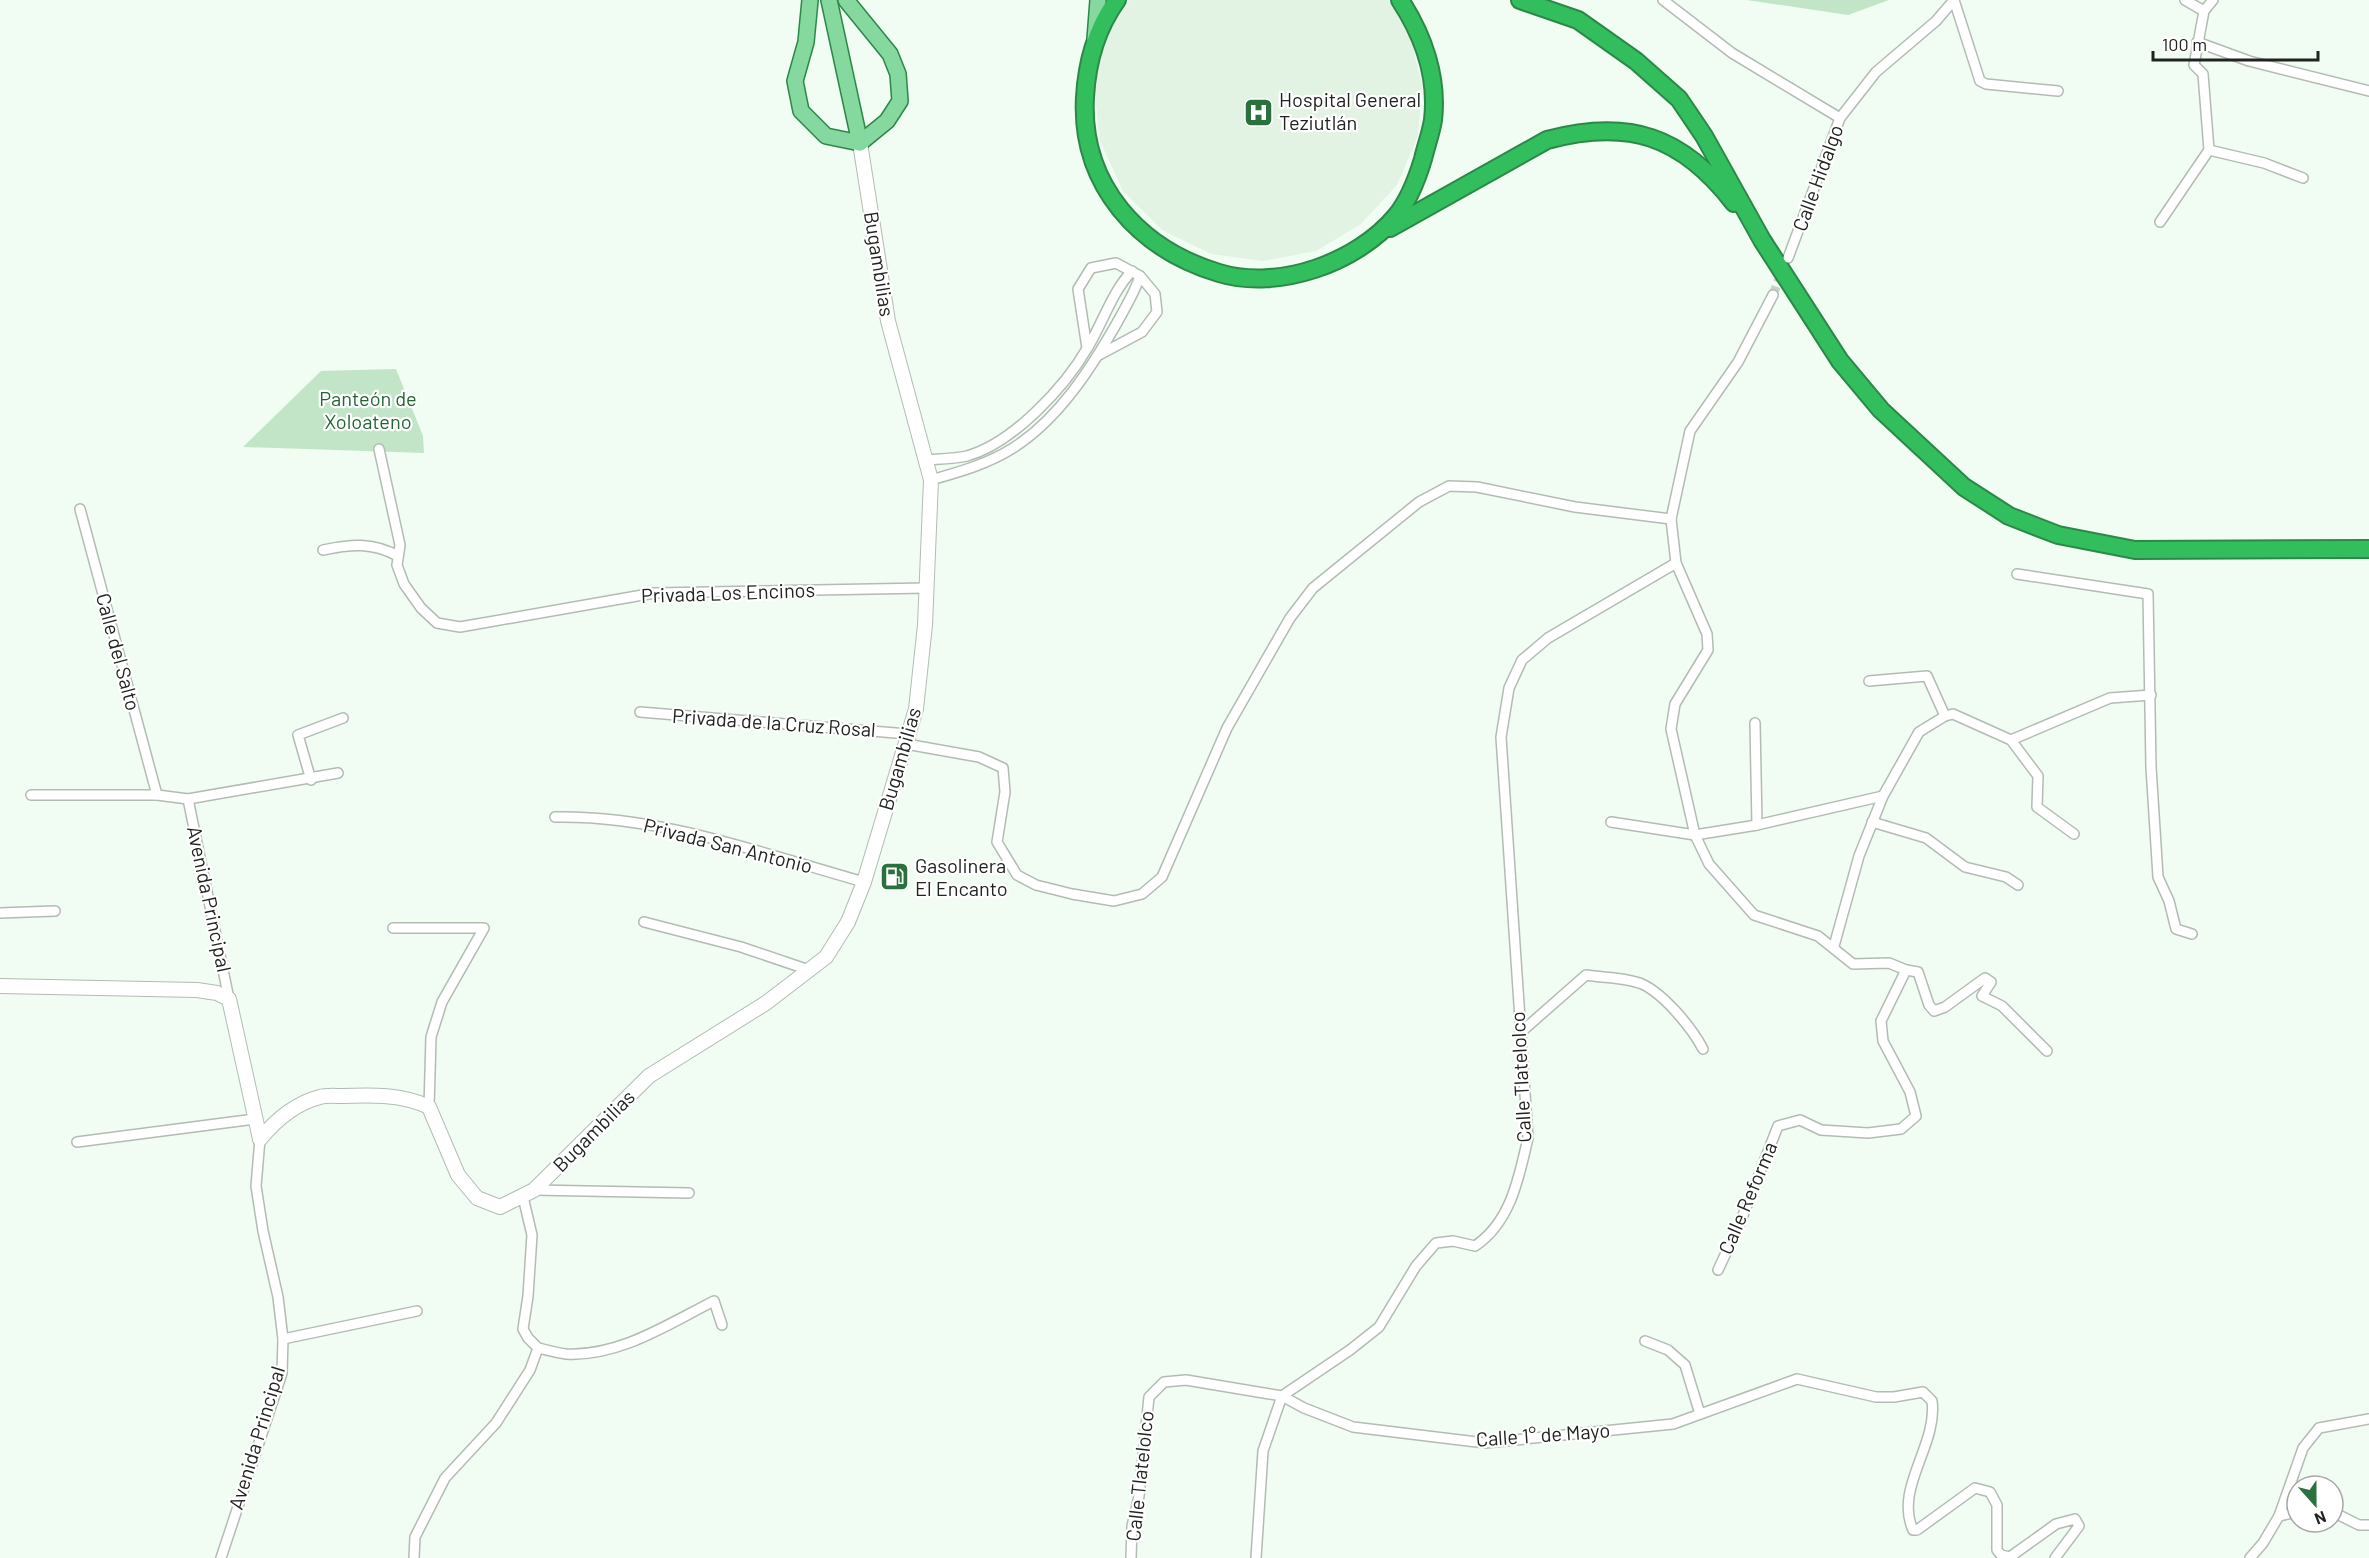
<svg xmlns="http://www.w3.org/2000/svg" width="2369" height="1558" viewBox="0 0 2369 1558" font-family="Barlow,sans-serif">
	<rect width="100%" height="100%" fill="#f1fcf3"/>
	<path fill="#e2f3e4" d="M1129,0H1389L1409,33L1422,84L1418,136L1397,185L1361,224L1316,251L1263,261L1211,254L1162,230L1123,191L1100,141L1094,87L1107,33Z"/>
	<g fill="#c1e5c6">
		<path d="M1747,0H1889L1848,15Z"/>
		<path d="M396,369L423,436L424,453L243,447L321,371Z"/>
	</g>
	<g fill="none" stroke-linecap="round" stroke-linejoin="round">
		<path stroke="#c7d1c9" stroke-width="9" stroke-dasharray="9 4.5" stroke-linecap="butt" d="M1773,295L1782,271"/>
		<defs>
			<g id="street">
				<path d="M1663,0L1732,53L1840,118"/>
				<path d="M1954,0L1980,81L1986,84L2058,91"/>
				<path d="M2185,0L2204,11"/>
				<path d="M2197,42L2249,61L2369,91"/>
				<path d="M2209,150L2264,163L2303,178"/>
				<path d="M2160,222L2209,150L2203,74L2194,65L2204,11L2213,0"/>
				<path d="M1788,258L1840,118L1876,72L1936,21L1954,0"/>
				<path d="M1087,348L1078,289L1091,268L1116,263L1140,276L1155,294L1157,312L1142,332L1099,355"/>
				<path d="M379,449L400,545L397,565L404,584L421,608L437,623L460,627L654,593L926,588"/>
				<path d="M926,460C939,459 954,459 967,456C1013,443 1065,387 1088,347C1103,322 1112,292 1132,271"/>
				<path d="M931,480C959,472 988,464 1013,448C1059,419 1092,367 1118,321C1126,306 1135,292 1140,276"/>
				<path d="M80,509L157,795"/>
				<path d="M323,550C351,544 372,542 398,556"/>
				<path d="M2017,574L2148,594L2151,767L2158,877L2169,901L2176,929L2192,934"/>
				<path d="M1869,681L1927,676L1945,716"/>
				<path d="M640,712L908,734"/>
				<path d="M1755,723L1757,825"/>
				<path d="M2011,740L2038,776L2037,807L2074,834"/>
				<path d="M906,744L979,757L1003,768L1005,792L997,842L1017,875L1036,885L1072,894L1114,901L1142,894L1162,877L1227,728L1290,618L1313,588L1419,502L1449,486L1477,487L1575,507L1671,519"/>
				<path d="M311,780L298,735L343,718"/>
				<path d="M31,795H157L188,799L338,773"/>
				<path d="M188,799L229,999"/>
				<path d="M555,817C661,815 763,854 864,882"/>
				<path d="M1611,822L1695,835L1757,825L1883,796"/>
				<path d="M1872,822L1926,838L1965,867L2006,877L2018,885"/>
				<path d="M0,913L55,911"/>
				<path d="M644,922L741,947L809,970"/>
				<path d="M393,928H484L442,1002L431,1037L429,1107"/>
				<path d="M1834,946L1859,856L1883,796L1919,732L1945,716L1953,714L2011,740L2110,698L2151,695"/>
				<path d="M1906,970L1918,972L1929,1005L1934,1011L1945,1007L1985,978L1991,982L1982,996L2002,1006L2047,1051"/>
				<path d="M1520,1033L1586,975C1603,978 1626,977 1642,984C1664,994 1692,1028 1703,1049"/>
				<path d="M77,1142L255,1119"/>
				<path d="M534,1190L689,1193"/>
				<path d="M523,1197L532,1235L528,1296L523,1329L528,1338L538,1348"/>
				<path d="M1718,1270L1740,1223L1778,1126L1800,1120L1821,1130L1868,1133L1901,1129L1916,1116L1910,1092L1883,1041L1881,1021L1906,970L1889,963L1853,964L1818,936L1754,915L1709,864L1695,835L1671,729L1675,704L1708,650L1707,634L1676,563L1671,519L1690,431L1738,362L1773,295"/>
				<path d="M283,1339L417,1311"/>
				<path d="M1645,1341L1668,1350L1685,1365L1700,1414"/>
				<path d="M538,1348C547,1350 557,1353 566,1354C619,1357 668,1324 714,1301L722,1325"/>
				<path d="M1282,1396L1350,1350L1379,1327L1416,1266L1436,1243L1453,1241L1475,1246C1511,1222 1519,1177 1528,1138L1501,737L1509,688L1522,660L1548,638L1676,563"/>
				<path d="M2333,1512L2359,1525H2369"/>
				<path d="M2279,1516L2297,1512"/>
				<path d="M221,1558L282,1373L283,1339L278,1297L263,1231L256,1186L260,1139"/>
				<path d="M414,1558L415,1537L445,1478L496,1423L530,1370L538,1348"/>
				<path d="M1131,1558L1132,1526L1139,1496L1149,1397L1164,1382L1186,1380L1282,1396L1304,1408L1353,1427L1485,1443L1673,1424L1797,1379L1876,1397H1894L1923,1392L1932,1401C1938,1445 1894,1488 1913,1530H1917L1975,1488L1990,1492L1997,1505V1550L2001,1555L2010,1557L2056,1524L2075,1519L2079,1526L2055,1558"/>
				<path d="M1256,1558L1263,1451L1282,1396"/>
				<path d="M2250,1558L2263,1543L2279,1516L2303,1448L2319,1428L2369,1419"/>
			</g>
			<g id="secondary">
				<path d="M0,986L197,990L217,993L229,999L260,1139"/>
				<path d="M260,1139C275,1121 296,1103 320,1097C326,1095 336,1096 343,1096C372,1095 402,1094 429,1107L458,1175L477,1198L500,1207L534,1190L649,1076L766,1003L826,957L848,922L864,882L916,709L925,625L931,480L888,321L860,143"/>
			</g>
			<g id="primary">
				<path d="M810,0L806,42L795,81L801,111L826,136L860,143L887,121L900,101L898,74L890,54L846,0"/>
				<path d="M829,0L860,143"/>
				<path d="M1095,39L1098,0"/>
			</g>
			<g id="highway">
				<path d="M1117,0C1096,29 1087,62 1085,97C1080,185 1139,249 1219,273C1278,291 1357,263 1396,216C1409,200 1417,179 1423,159C1426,146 1431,133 1433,120C1438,77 1423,35 1400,0"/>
				<path d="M1520,0L1578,20L1636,61L1679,99L1704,136L1762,240L1840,361L1881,410L1964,487L2009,516L2058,535L2135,550L2369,549"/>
				<path d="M1390,228L1547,140C1629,118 1682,136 1734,203"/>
			</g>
		</defs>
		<use href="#street" stroke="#b2bcb3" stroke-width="12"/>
		<use href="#secondary" stroke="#b2bcb3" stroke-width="16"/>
		<use href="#primary" stroke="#2c8849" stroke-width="18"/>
		<use href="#highway" stroke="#2c8849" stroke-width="20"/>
		<use href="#street" stroke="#fff" stroke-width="9"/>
		<use href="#secondary" stroke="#fff" stroke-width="14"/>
		<use href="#primary" stroke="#85d89e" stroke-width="15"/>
		<use href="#highway" stroke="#33be5e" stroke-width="16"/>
	</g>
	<defs>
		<symbol id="hospital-square" viewBox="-11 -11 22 22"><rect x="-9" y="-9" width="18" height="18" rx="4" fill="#2b713d" stroke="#fff"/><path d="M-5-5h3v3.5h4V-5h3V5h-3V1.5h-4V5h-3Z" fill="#fff"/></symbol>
		<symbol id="fuel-square" viewBox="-11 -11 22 22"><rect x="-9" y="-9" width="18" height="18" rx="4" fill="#2b713d" stroke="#fff"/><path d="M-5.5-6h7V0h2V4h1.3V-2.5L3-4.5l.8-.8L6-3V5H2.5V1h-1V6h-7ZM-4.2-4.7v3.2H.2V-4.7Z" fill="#fff"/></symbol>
	</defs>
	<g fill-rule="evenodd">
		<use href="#hospital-square" x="1242" y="96" width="33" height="33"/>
		<use href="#fuel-square" x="878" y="860" width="33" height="33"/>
	</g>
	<g text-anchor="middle" stroke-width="4.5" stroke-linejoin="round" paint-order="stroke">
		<g font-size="20" fill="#202421" stroke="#fff" text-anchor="start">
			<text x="1279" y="107">Hospital General<tspan x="1279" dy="23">Teziutlán</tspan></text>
			<text x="915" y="873">Gasolinera<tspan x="915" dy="23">El Encanto</tspan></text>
		</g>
		<g font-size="20" fill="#202421" stroke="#fff">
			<text transform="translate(1818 178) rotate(-70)" y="7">Calle Hidalgo</text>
			<text transform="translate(879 264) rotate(81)" y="7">Bugambilias</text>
			<text transform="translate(728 593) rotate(-2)" y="7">Privada Los Encinos</text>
			<text transform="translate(118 652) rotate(75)" y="7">Calle del Salto</text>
			<text transform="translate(774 723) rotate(4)" y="7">Privada de la Cruz Rosal</text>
			<text transform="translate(900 759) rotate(-74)" y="7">Bugambilias</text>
			<text transform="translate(728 846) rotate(14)" y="7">Privada San Antonio</text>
			<text transform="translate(209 899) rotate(78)" y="7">Avenida Principal</text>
			<text transform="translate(1521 1077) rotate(-93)" y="7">Calle Tlatelolco</text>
			<text transform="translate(594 1131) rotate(-45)" y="7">Bugambilias</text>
			<text transform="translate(1748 1198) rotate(-67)" y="7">Calle Reforma</text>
			<text transform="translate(1543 1435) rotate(-4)" y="7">Calle 1° de Mayo</text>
			<text transform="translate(257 1438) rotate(-73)" y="7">Avenida Principal</text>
			<text transform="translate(1140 1476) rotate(-84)" y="7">Calle Tlatelolco</text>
		</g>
		<g font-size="20" fill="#226534" stroke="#fff">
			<text x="368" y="406">Panteón de<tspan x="368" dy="23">Xoloateno</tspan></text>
		</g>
	</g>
	<g transform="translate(2315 1504) rotate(159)"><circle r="28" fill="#ffffff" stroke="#a6a7a6" stroke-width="1.5"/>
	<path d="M0-4.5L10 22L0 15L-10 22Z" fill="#2b713d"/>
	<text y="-9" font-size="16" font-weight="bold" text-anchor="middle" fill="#202421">N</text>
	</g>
	<path d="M2153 51v9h165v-9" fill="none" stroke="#202421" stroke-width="3"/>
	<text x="2162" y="51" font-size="18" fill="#202421" stroke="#ffffff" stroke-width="4.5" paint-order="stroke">100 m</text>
</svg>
